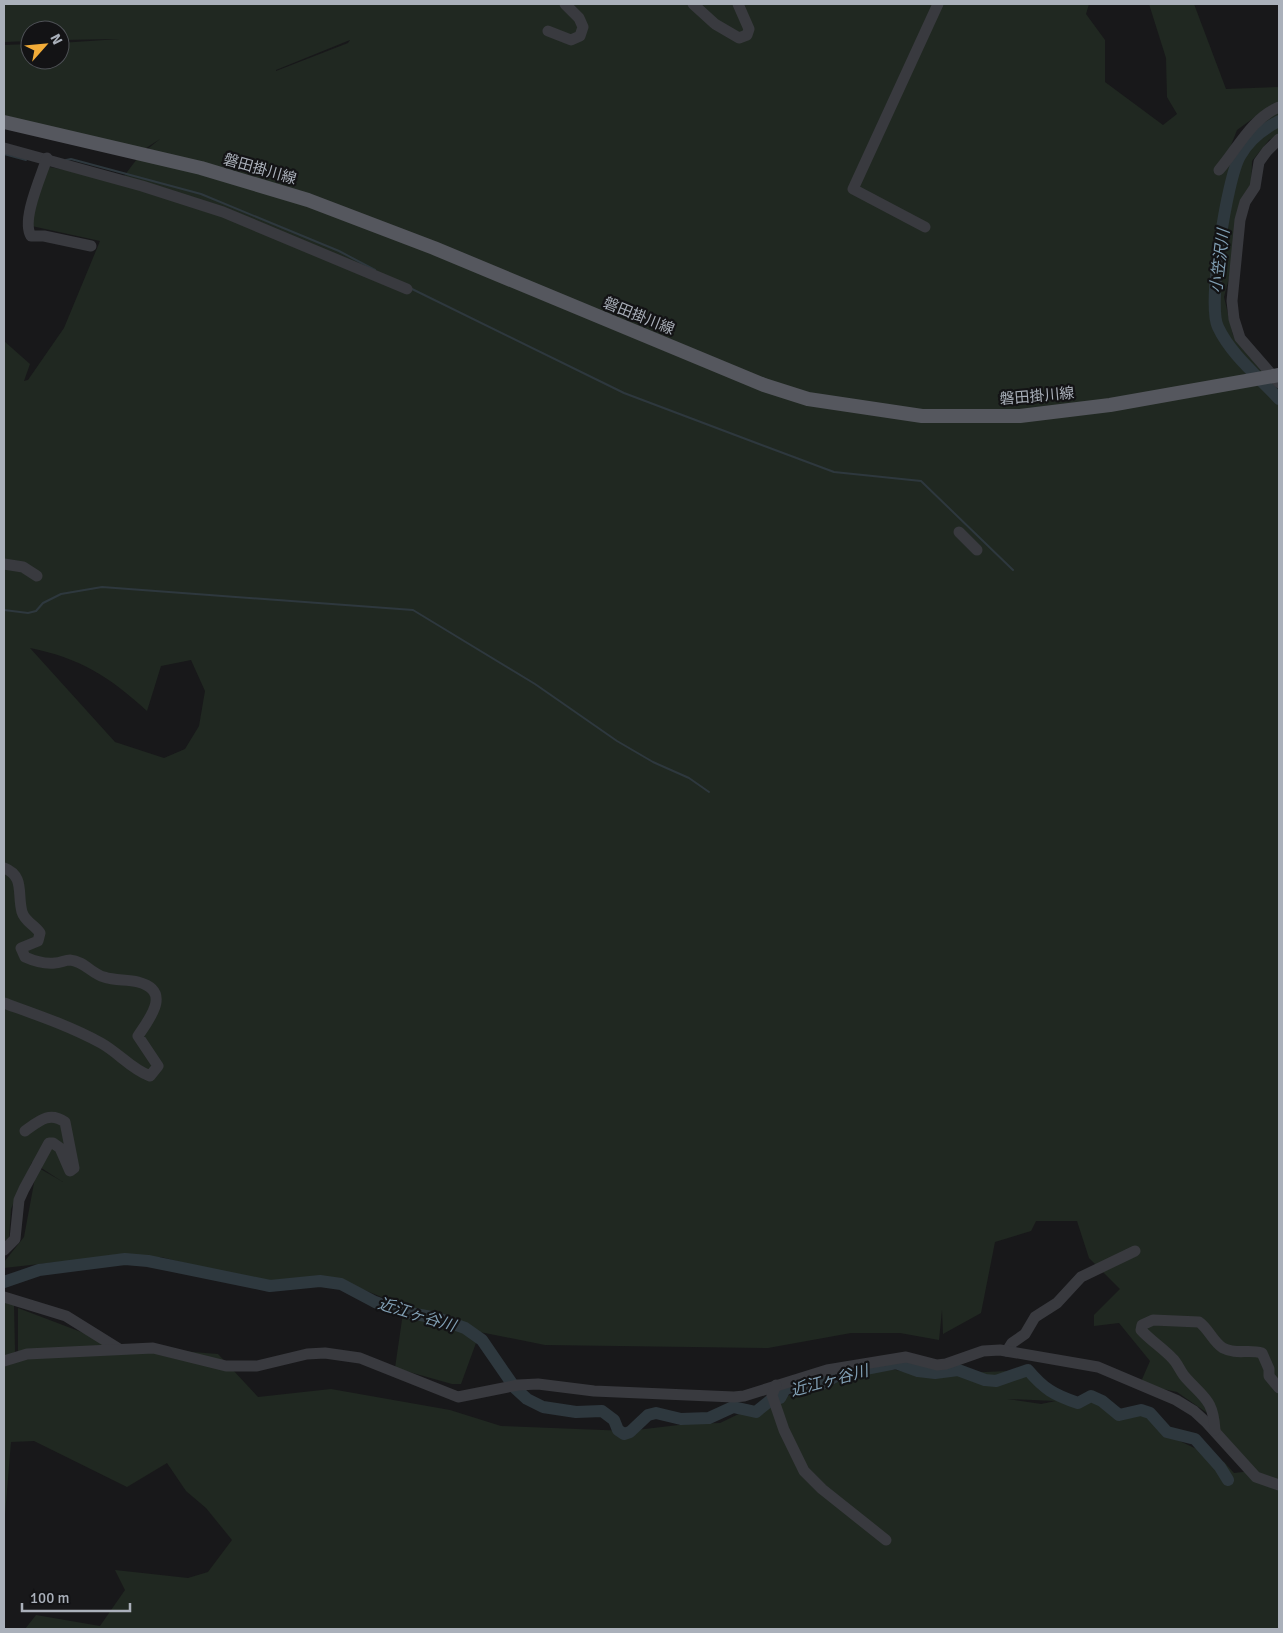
<svg xmlns="http://www.w3.org/2000/svg" width="1283" height="1633" viewBox="0 0 1283 1633" font-family="Signika,'Noto Sans JP',sans-serif">
	<rect width="100%" height="100%" fill="#18181a"/>
	<g fill="#202821" fill-rule="evenodd">
		<path d="M4,4H1089L1086,14L1105,40V82L1163,125L1177,114L1167,97L1166,58L1149,4H1194L1226,89L1279,87V134L1269,140L1252,161L1251,193L1224,297L1233,335L1279,391V393L1248,376L1262,387L1279,396V1629H25L36,1615L100,1626L125,1590L115,1570L188,1578L208,1572L232,1540L206,1508L186,1491L167,1463L127,1487L34,1441L11,1442L4,1527V1366L18,1355V1308L118,1346L218,1354L258,1397L331,1389L450,1410L501,1426L628,1431L687,1424L720,1423L747,1410L776,1407L774,1401L793,1394L830,1387L846,1376L891,1369L920,1375L1028,1370L1060,1401L1091,1396L1119,1415L1146,1407L1169,1436L1224,1462L1234,1473L1251,1471L1216,1432L1210,1415L1177,1392L1140,1384L1150,1361L1119,1323L1094,1326V1315L1120,1289L1089,1258L1077,1221H1036L1031,1231L995,1242L981,1313L943,1334L942,1310L939,1340L900,1333H851L768,1348L545,1345L480,1332L461,1384H452L395,1368L404,1306L332,1277L280,1283L256,1281L161,1257L57,1262L4,1268V1262L24,1237L37,1167L63,1182L32,1162L11,1209L9,1239L4,1243V341L30,364L24,381L28,380L64,328L100,241L27,225L44,166L121,180L140,155L160,139L137,154L4,115V45L30,44V60H60V43L119,39L60,40V30H30V41L4,42ZM350,40L348,43L276,71V70ZM1274,103L1221,171L1237,130ZM30,648C80,658 110,677 147,711L161,666L191,660L205,691L199,726L185,749L164,758L115,742ZM1007,1399L1056,1401L1041,1404Z"/>
		<path d="M4,1302L14,1305L15,1352L4,1359Z"/>
	</g>
	<g fill="none" stroke-linecap="round" stroke-linejoin="round">
		<g stroke="#2e383e" stroke-width="2">
			<path d="M4,154L26,160"/>
			<path d="M66,160L71,159L201,194L339,251L375,270"/>
			<path d="M410,288L624,393L759,444L834,472L921,481L1013,570"/>
			<path d="M4,610L28,613L36,611L43,603L61,594L102,587L413,610L535,684L617,741L653,762L689,778L709,792"/>
		</g>
		<g stroke="#2e383e" stroke-width="12">
			<path d="M1279,121C1263,129 1249,140 1240,156C1227,178 1207,305 1218,327C1231,355 1259,377 1279,399"/>
			<path d="M4,1282L39,1270L125,1259L148,1261L270,1286L320,1281L341,1284L375,1302L404,1312L437,1318L465,1328L482,1340L515,1388L527,1399L543,1407L576,1412L602,1411L614,1420L618,1430L624,1434L630,1432L648,1415L656,1413L681,1419L709,1418L733,1407L756,1412L772,1399L780,1398L785,1389L796,1386L820,1385L840,1374L896,1363L918,1371L935,1373L958,1370L985,1380L996,1381L1028,1370C1044,1389 1054,1395 1078,1403L1091,1396L1102,1401L1119,1415L1141,1410L1150,1413L1167,1432L1195,1439L1220,1467L1228,1480"/>
		</g>
		<g stroke="#393a3f" stroke-width="11">
			<path d="M693,4L715,24L739,38L747,35L749,29L738,4"/>
			<path d="M548,31L571,40L580,36L583,27L579,18L565,4"/>
			<path d="M1279,139L1267,151L1259,162L1255,187L1245,202L1240,220L1232,301L1234,319L1240,338L1279,383"/>
			<path d="M4,148L142,186L223,212L407,289"/>
			<path d="M47,158C41,177 21,220 31,236H44L91,246"/>
			<path d="M1219,170C1238,148 1251,119 1279,107"/>
			<path d="M925,227L853,189L938,4"/>
			<path d="M959,532L977,550"/>
			<path d="M4,564L23,567L37,576"/>
			<path d="M4,868C25,876 17,894 22,912C25,922 35,925 40,933L38,941L21,948L25,957C34,961 46,964 55,963C60,963 65,960 70,960C84,961 92,974 104,977C115,981 127,979 138,982C172,991 150,1018 138,1036L158,1066L150,1076C131,1069 119,1053 101,1043C70,1026 37,1015 4,1003"/>
			<path d="M4,1250L15,1239L19,1200L24,1189L49,1143H53L60,1148L70,1171L74,1168L65,1122C49,1111 39,1121 25,1131"/>
			<path d="M4,1297L66,1316L119,1349"/>
			<path d="M1007,1351L1012,1343L1025,1334L1035,1317L1057,1303L1081,1277L1135,1251"/>
			<path d="M4,1361L27,1354L153,1348L226,1366H257L307,1354L325,1353L360,1358L458,1397L518,1385L538,1384L594,1391L734,1397L744,1396L827,1370L906,1357L937,1365L946,1364L983,1351L1000,1350L1098,1367L1176,1400L1194,1411L1207,1423L1256,1477L1279,1485"/>
			<path d="M776,1385L772,1395L784,1430L804,1471L822,1489L886,1540"/>
			<path d="M1215,1430C1213,1400 1205,1399 1186,1378C1181,1373 1178,1364 1173,1359C1163,1348 1151,1341 1141,1330L1142,1325L1153,1320L1199,1322C1209,1329 1213,1342 1223,1348C1236,1355 1249,1349 1262,1353L1269,1369V1376L1279,1388"/>
		</g>
		<path stroke="#55575e" stroke-width="14" d="M4,122L201,168L308,200L434,248L764,385L808,399L922,416H1020L1110,405L1279,375"/>
	</g>
	<g text-anchor="middle" stroke-width="4.5" stroke-linejoin="round" paint-order="stroke">
		<g font-size="15" fill="#aab0ba" stroke="#131315">
			<text transform="translate(260 169) rotate(16)" y="5">磐田掛川線</text>
			<text transform="translate(639 316) rotate(22)" y="5">磐田掛川線</text>
			<text transform="translate(1037 396) rotate(-5)" y="5">磐田掛川線</text>
		</g>
		<g font-size="16" font-style="italic" fill="#819fb4" stroke="#131315">
			<text transform="translate(1219 261) rotate(-83)" y="6">小笠沢川</text>
			<text transform="translate(417 1314) rotate(17)" y="6">近江ヶ谷川</text>
			<text transform="translate(829 1380) rotate(-15)" y="6">近江ヶ谷川</text>
		</g>
	</g>
	<rect width="1283" height="1633" fill="none" stroke="#aab0ba" stroke-width="10"/>
	<g transform="translate(45 45) rotate(63)"><circle r="24" fill="#131315" stroke="#4f5257"/>
	<path d="M0-4L9 19L0 12L-9 19Z" fill="#f2ac38"/>
	<text y="-8" font-size="14" font-weight="bold" text-anchor="middle" fill="#aab0ba">N</text>
	</g>
	<path d="M22 1603v8h108v-8" fill="none" stroke="#aab0ba" stroke-width="2.5"/>
	<text x="30" y="1603" font-size="15" fill="#aab0ba" stroke="#131315" stroke-width="4" paint-order="stroke">100 m</text>
</svg>
